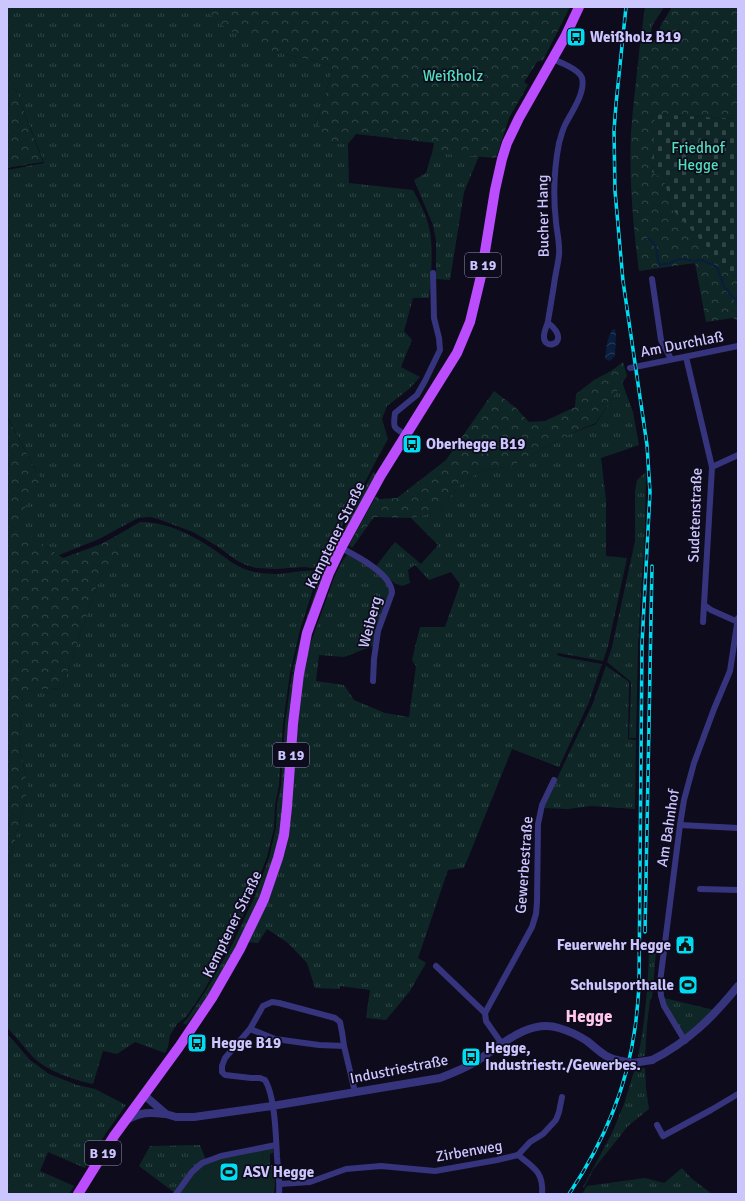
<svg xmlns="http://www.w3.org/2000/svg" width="745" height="1201" viewBox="0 0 745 1201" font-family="Signika,sans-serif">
	<defs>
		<pattern id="grass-tufts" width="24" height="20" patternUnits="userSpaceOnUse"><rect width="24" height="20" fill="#0e2726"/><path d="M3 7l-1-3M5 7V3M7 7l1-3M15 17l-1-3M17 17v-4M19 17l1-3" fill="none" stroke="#304547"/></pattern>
		<pattern id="forest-crowns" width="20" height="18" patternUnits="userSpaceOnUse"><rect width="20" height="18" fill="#0e2726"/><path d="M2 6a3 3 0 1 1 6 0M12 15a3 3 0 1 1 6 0" fill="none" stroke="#304547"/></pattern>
		<pattern id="cemetery-stones" width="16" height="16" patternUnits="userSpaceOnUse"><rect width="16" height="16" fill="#0e2726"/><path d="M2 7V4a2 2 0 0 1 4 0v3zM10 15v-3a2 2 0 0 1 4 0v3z" fill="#304547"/></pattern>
		<pattern id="water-waves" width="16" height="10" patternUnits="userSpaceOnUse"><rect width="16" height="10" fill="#091d3d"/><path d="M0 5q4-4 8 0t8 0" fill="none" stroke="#2c3c5a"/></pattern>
	</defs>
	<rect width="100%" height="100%" fill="#0e0b1d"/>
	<g fill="url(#grass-tufts)">
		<path d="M7,7H203L207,12L272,51L331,65L332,73L317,120L330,142L348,144L349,183L413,190C419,202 426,214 429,227C434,248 431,277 429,298H413L404,331L412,340L401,367L420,377L409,389L387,406L382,419L388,439L378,457L320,569L304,567L276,569L256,568L246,565L236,560L217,546L193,532L158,519L150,517L138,518L99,539L59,555L14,525L41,480L8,418L7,412V170L44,163L15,88L7,91Z"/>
		<path d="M645,7H664L652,26L650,41L640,44Z"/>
		<path d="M432,153L479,156L464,192L450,280L436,279V240L433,225L414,180L426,173Z"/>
		<path d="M622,382L633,412L639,445L601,458L606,500V556L627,558L608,646L603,661L558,653L557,655L563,657L602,664L589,702L559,767L512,749L464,868L448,870L418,958L426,963L410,991L386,1020L366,1018L370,990L340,986V989L315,988L307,963L288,943L267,929L258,943L246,942L271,888L307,653L335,575L343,560L347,555C360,560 391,578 389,594L373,646L344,657L319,655L316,681L344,685L354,700L385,713L409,717L416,666L412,660L420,627H445L460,584L451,572L429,580L415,565L408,570L410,583L402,586L394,583L376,566L395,542L421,564L438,545L411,518L437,512L461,484L481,471L512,466L567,435L596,424Z"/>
		<path d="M373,472L376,474L326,571L323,570Z"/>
		<path d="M646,472L645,529L638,645L636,738H629L630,716L631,683L629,680L607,662L612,647L635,541V491L637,480Z"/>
		<path d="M140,522C165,521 195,536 216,551C226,558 235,566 247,570C256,573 267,574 277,574C291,573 305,569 319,571L300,630L290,673L283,724L279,785L275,805L274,828L267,857L252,896L230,944L203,992L186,1017L177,1024L170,1035L168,1047L165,1053L135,1042L117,1054L103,1051L93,1084C74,1080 46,1071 32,1056C23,1046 16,1036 7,1028V865H9L28,788L19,744L23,691L62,688L100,576L120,558L114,537Z"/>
		<path d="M322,572L326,573L295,673L292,672L302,631Z"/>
		<path d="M606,666L628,681L629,683L628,739L636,740L635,809L591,806L568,809L543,808L593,703Z"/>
		<path d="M292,674L296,675L280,834C265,890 240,947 208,996C201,1006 193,1015 186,1025L183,1023L187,1019L205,992L232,945L254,898L269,858L276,828L277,804L281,786L285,723Z"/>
		<path d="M649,951L656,952L652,998L650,1000L647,1025L645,1056L638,1057C645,1022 648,987 649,951Z"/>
		<path d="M664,998L714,1010L685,1037L667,1006Z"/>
		<path d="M7,1034L12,1039L30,1060L49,1074L77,1085L95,1089L126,1105L106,1133L85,1168L48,1152L40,1171L74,1186L69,1194H7Z"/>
		<path d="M635,1068H645L646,1088L649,1109L628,1126L593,1170L584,1188L583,1187L612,1133L624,1104Z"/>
		<path d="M200,1145L206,1160L175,1193L139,1166L150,1146Z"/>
		<path d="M273,1147V1153L270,1154V1165H274L275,1184C262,1169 259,1168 265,1148Z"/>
		<path d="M682,1168L691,1178L712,1194H582L587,1186L645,1178L664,1183Z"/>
	</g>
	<g fill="url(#forest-crowns)">
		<path d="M203,7H570L543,60L537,62L524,82L528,85L509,118L496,158L432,153L434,143L356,134L348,144L330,142L322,132L317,120L332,73L331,65L272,51L227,29L207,12Z"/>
		<path d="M672,7H738V119L655,114L664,180L672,209L732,273L738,274V321L733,318L706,322L695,263L639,271C633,226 629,179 631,133C633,104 637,74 640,44L656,40L660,27Z"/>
		<path d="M15,88L43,162L7,168V91Z"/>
		<path d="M623,362L627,376L616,392L596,423L567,435L512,466L481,471L461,484L437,512L411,518L374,517L352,548L349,545L376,496L380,499L397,498L446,460L494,391L516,408L529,422L545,421L575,407L576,394L594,380L611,371Z"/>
		<path d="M7,412L8,419L41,480L15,525L63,558L101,544L114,537L120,558L100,576L62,688L23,691L19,744L28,788L9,865H7Z"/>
	</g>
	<path fill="url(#cemetery-stones)" d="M655,114L738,119V274H732L672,209L664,180L652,172Z"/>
	<path fill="#0e2726" d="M265,1148C259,1168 262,1169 275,1184L274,1194H178C185,1184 191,1173 202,1165C214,1156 249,1152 265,1148Z"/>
	<path fill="url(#water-waves)" d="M613,329H615L616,335L615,356L610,361L605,359C606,349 607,337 613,329Z"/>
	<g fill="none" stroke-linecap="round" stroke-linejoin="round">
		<path stroke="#091d3d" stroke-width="2" d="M648,238C663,250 653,255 660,265L670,263L679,259H685L694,261L702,260L717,267L724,287L738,303"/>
		<g stroke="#36347d" stroke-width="6">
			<path d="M652,279L661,340L671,359"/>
			<path d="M548,323C551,325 554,328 556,331C565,345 543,350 544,336C544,331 547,326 548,321C550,309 552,297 554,285C555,275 558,265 559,255C560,244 557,233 556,222C553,196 554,169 559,143C561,137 562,131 565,125C571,113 586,92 582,78C579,69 560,62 552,59"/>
			<path d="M686,357L712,467L704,605L711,610L738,622"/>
			<path d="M630,368L738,346"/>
			<path d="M405,434C393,428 393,427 395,413L417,395L425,381L440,350L439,338L434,318L433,273"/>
			<path d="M712,467L738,455"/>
			<path d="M341,548C357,556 392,574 392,593L378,631L374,659L373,681"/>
			<path d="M703,622L704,605"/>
			<path d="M680,825L738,828"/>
			<path d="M700,889L738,890"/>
			<path d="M436,966L485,1013"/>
			<path d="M250,1029L275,1039L319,1045L344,1046"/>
			<path d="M685,1041L664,1006L661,996L660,982L680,825L684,800L694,763L714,709L730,671L738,618"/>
			<path d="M502,1044L486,1021L485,1013L532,927L536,914L537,902L538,824L542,805L554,780"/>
			<path d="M657,1125L663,1136L711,1110L738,1094"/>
			<path d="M518,1155C533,1167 544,1172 542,1194"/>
			<path d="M280,1184L310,1182L346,1169L381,1166L435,1171L497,1160L518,1155L530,1142L543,1134L556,1120L559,1112L562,1097"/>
			<path d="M176,1194L192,1172L202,1163L221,1156L276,1145"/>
			<path d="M279,1194C280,1181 278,1169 277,1157C276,1137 275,1096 265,1080L260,1078H251L225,1075L222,1072V1066L225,1058L250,1029L263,1006L272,1002L279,1003L335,1018L340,1022L342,1032L344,1046L355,1092"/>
		</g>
		<g stroke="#36347d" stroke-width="8">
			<path d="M652,1060C688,1042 713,1017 738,986"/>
			<path d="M144,1095L166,1114L176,1117H194L272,1106L440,1078C453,1073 465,1068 477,1061C500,1046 529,1018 559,1028C569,1031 578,1035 587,1041C600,1051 603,1057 621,1061"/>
			<path d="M126,1120C142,1112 148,1112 165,1114"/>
		</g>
		<path stroke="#bb4dff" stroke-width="10" d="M78,1194L114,1136L179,1047L212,998L240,949L264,899L278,858L284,835L287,807L293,724L299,674L307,633L329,573L341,548L381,475L457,353L470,322L481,276L495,190L502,159L507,143L519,118L565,37L579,7"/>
		<defs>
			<g id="rail">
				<path d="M645,932L652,566"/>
				<path d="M569,1194C602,1145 627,1088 635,1028C637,1014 638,1000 639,986L642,644L650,492L647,445L623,281L615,191L614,131L616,104L626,7"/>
			</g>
		</defs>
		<use href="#rail" stroke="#00dcf1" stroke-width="3.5"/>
		<use href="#rail" stroke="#0e0b1d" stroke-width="2" stroke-dasharray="6" stroke-linecap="butt"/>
		<path stroke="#36347d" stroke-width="8" d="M621,1061L633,1063L652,1060"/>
	</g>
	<defs>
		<symbol id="bus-square" viewBox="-11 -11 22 22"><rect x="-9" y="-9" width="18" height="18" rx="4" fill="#00dcf1" stroke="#0e0b1d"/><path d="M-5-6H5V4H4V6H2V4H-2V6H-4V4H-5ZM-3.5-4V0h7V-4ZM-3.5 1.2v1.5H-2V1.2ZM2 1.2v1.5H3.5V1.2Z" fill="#111"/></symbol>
		<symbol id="civic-square" viewBox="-11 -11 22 22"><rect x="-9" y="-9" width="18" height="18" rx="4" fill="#00dcf1" stroke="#0e0b1d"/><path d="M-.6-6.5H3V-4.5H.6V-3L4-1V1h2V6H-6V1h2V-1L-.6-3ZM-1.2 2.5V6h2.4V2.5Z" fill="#111"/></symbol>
		<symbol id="stadium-square" viewBox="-11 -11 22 22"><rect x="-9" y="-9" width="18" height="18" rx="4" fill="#00dcf1" stroke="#0e0b1d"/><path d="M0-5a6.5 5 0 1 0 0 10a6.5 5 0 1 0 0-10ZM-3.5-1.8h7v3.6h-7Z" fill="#111"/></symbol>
	</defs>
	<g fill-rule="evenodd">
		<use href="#bus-square" x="565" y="26" width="22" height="22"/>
		<use href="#bus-square" x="401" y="433" width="22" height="22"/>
		<use href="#civic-square" x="674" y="934" width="22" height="22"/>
		<use href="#stadium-square" x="677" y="974" width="22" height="22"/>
		<use href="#bus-square" x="186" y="1032" width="22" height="22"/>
		<use href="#bus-square" x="460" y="1046" width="22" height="22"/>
		<use href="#stadium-square" x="218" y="1161" width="22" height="22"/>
	</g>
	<g text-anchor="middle" stroke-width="3.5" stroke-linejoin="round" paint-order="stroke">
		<g fill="#0e0b1d" stroke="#938ebb" stroke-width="1">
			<rect x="465" y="253" width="36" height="24" rx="3"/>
			<rect x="273" y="743" width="36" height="24" rx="3"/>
			<rect x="85" y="1141" width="36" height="24" rx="3"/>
		</g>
		<g font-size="14" font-weight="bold" fill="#ccc6ff">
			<text x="483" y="270">B 19</text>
			<text x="291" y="760">B 19</text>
			<text x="103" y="1158">B 19</text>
		</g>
		<g font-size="15" font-weight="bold" fill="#ccc6ff" stroke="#0e0b1d" text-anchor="start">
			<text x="590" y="42">Weißholz B19</text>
			<text x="426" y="449">Oberhegge B19</text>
			<text x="671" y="950" text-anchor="end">Feuerwehr Hegge</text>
			<text x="674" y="990" text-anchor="end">Schulsporthalle</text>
			<text x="211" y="1048">Hegge B19</text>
			<text x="485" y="1053">Hegge,<tspan x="485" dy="17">Industriestr./Gewerbes.</tspan></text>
			<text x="243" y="1177">ASV Hegge</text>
		</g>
		<g font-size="15" fill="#50e1bb" stroke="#0e0b1d">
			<text x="453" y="81">Weißholz</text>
			<text x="698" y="153">Friedhof<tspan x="698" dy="17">Hegge</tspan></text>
		</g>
		<g font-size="15" fill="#ccc6ff" stroke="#0e0b1d">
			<text transform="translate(543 216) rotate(-91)" y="5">Bucher Hang</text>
			<text transform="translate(682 344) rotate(-11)" y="5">Am Durchlaß</text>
			<text transform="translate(695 515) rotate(-88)" y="5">Sudetenstraße</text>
			<text transform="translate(335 535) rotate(-64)" y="5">Kemptener Straße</text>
			<text transform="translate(370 622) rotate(-75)" y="5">Weiberg</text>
			<text transform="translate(668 828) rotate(-81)" y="5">Am Bahnhof</text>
			<text transform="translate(524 865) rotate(-86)" y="5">Gewerbestraße</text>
			<text transform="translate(232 924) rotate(-64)" y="5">Kemptener Straße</text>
			<text transform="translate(399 1069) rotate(-11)" y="5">Industriestraße</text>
			<text transform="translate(469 1151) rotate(-10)" y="5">Zirbenweg</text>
		</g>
		<g font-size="17" font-weight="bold" fill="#ffc8ec" stroke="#0e0b1d">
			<text x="589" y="1022">Hegge</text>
		</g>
	</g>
	<rect width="745" height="1201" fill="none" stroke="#ccc6ff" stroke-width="16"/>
</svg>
